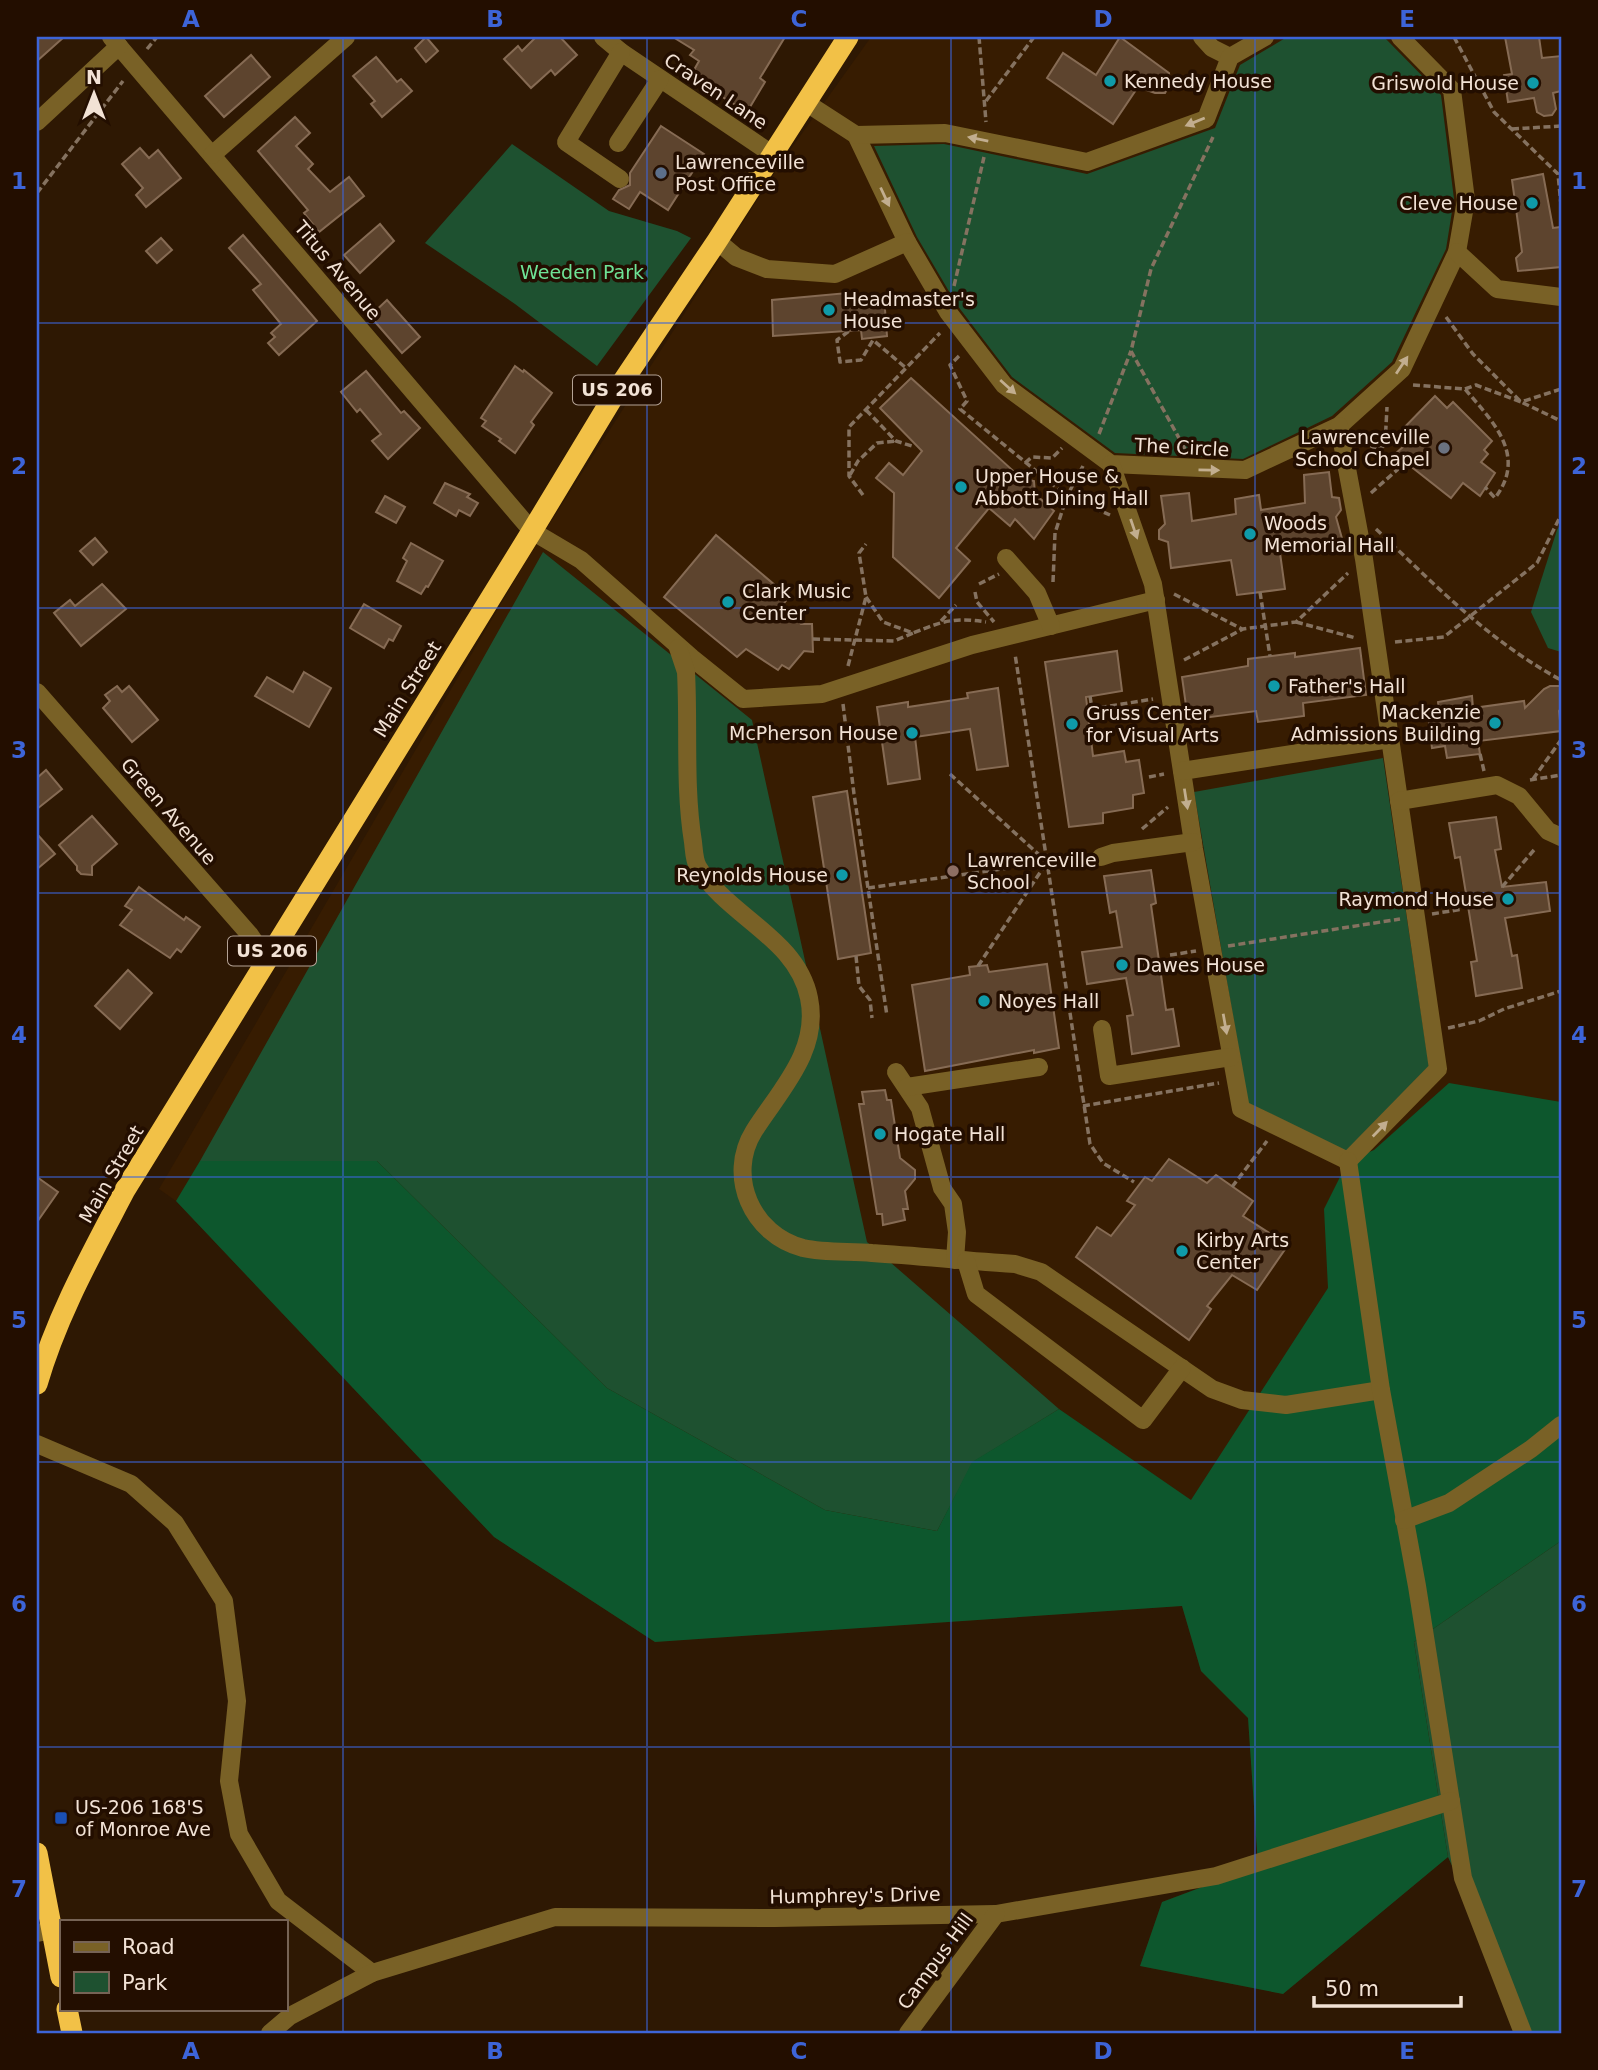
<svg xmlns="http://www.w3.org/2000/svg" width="1598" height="2070" viewBox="0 0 1598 2070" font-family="'DejaVu Sans',sans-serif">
	<rect width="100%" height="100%" fill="#2e1803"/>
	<path fill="#371c01" d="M871,37H1561V2033H1529L1448,1857L1283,1994L1140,1966L1162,1902L1258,1866L1248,1718L1201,1671L1182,1606L655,1642L494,1537L176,1201L159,1189L530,554L783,160Z"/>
	<g fill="#1e5130">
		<path d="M1287,37H1384L1441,95L1454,199L1446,249L1392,362L1332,416L1243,459L1115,453L1012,377L957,305L917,237L874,146L944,144L1087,174L1215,128L1240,65Z"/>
		<path d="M512,144L609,211L677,231L691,238L597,366L515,304L425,243Z"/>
		<path d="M1561,523V652L1548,648L1531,612L1557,530Z"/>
		<path d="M543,552L752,720L867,1242L1059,1409L973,1462L937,1531L825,1510L607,1388L377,1161H200Z"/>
		<path d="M1383,758L1429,1066L1346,1151L1248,1103L1194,792Z"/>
		<path d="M1561,1541V2033H1529L1448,1857L1414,1642Z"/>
	</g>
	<path fill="#0d572d" d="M1449,1083L1561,1102V1541L1414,1642L1448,1857L1283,1994L1140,1966L1162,1902L1258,1866L1248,1718L1201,1671L1182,1606L655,1642L494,1537L176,1201L200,1161H377L607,1388L825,1510L937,1531L972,1462L1059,1409L1191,1500L1328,1288L1324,1209L1348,1161L1374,1150Z"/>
	<g fill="#5d442e" stroke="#866b54" stroke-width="2">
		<path d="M37,37H64L37,61Z"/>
		<path d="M426,37L438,51L426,62L415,48Z"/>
		<path d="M536,37H560L577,55L555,75L551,70L531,88L504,59L518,46L522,51Z"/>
		<path d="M673,37H785L760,78L765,82L747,112L690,77L699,61L690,55L694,50Z"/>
		<path d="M1120,37L1169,73L1170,84L1165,93H1155L1138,87L1113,124L1047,78L1063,53L1096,75Z"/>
		<path d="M1505,37H1539L1542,58L1561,56V91L1553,93L1556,109L1552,115L1544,116L1537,112L1534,98L1508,102L1504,75L1512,74Z"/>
		<path d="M251,55L270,77L224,117L205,96Z"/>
		<path d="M376,57L397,82L401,79L412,91L382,117L371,104L375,101L353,76Z"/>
		<path d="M295,117L310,133L296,146L313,164L308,169L330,192L349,177L364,196L319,232L304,213L308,210L258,151Z"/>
		<path d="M661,126L704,154L668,210L640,192L629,209L613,199L619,190L630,185V173Z"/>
		<path d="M140,148L149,158L158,150L181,178L146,207L136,195L143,188L122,164Z"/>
		<path d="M1543,174L1553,228L1561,227V267L1518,271L1516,258L1522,252L1512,180Z"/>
		<path d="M380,224L394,241L360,273L344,255Z"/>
		<path d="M243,235L317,321L279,355L268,343L275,337L271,333L281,324L253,290L261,284L229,248Z"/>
		<path d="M161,238L172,250L157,263L146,251Z"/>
		<path d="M847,293V299L884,296L887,336L862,339L861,330L773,336L772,300Z"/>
		<path d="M387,300L420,337L402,353L370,316Z"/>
		<path d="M515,366L523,372L524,370L552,393L531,422L534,425L515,453L499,441L501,439L482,426L486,421L481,418Z"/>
		<path d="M366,371L401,413L404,411L420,428L388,459L372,441L381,434L360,409L357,412L341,392Z"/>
		<path d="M911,378L1021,478L1034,481L1035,494L1054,511L1034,539L1015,519L1010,526L989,508L956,548L970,561L939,598L893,557L894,493L876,478L889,463L903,475L922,451L880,408Z"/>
		<path d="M1435,396L1447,408L1453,402L1492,441L1484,450L1488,454L1481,462L1495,473L1480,496L1463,483L1451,498L1395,454L1404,446L1395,437Z"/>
		<path d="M1329,472L1332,497L1339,498L1341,510L1336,517L1343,542L1280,553L1285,589L1237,595L1231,560L1171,568L1168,542L1159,539V530L1165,524L1161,496L1189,493L1192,521L1236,514L1235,499L1259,495L1261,510L1305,503L1304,475Z"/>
		<path d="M445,483L470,494L467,497L478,503L470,516L459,510L456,516L434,503Z"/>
		<path d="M385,496L405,507L396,523L376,512Z"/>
		<path d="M716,535L789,597L781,607L801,624H812L813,652L804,651L789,669L782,665L778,670L746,649L737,657L664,597Z"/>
		<path d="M95,538L107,552L93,565L80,551Z"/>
		<path d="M411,543L443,561L428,587L426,586L421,594L397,581L407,561L403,558Z"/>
		<path d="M102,584L126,609L81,646L54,613L70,600L75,606Z"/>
		<path d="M364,604L401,626L393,641L389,639L384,648L350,628Z"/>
		<path d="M1360,648L1366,695L1303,703L1304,716L1258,722L1256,711L1188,720L1182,677L1248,666V659L1295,653V657Z"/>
		<path d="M1117,651L1122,691L1086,697L1093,756L1124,751L1126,762L1139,760L1144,793L1133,795V808L1103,813V823L1069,827L1045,662Z"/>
		<path d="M304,672L331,688L309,727L255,696L267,677L293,692Z"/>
		<path d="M117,686L122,692L129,686L158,720L132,742L103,708L110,701L105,695Z"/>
		<path d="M1550,686H1561V708L1559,711L1561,731L1478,741L1480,754L1447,758L1445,746L1432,748L1428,715L1439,712L1438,702L1472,696L1473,708L1524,701L1525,708L1544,689Z"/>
		<path d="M998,688L1008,766L977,770L970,729L915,737L920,779L888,784L877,707L908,702V707L968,698L967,693Z"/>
		<path d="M46,770L62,789L37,809V778Z"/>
		<path d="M847,791L871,953L838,959L813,797Z"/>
		<path d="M92,816L117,844L92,866V875L81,874L77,870V866L59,845Z"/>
		<path d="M1496,817L1501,849L1495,850L1502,887L1546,882L1550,911L1505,918L1512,956L1517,955L1522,988L1476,996L1471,962L1477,961L1460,857L1455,858L1449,823Z"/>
		<path d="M37,834L55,854L37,869Z"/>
		<path d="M1151,870L1156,903L1151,905L1166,1010L1173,1009L1179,1046L1132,1054L1127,1016L1133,1015L1126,978L1087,984L1082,952L1122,947L1116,911L1110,913L1104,876Z"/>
		<path d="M139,887L184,920L186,917L200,927L181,952L177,949L170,958L120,925L132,910L125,906Z"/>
		<path d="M1047,964L1059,1048L1034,1053V1050L925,1071L912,985L970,975L969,967L987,965L989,972Z"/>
		<path d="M128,970L152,993L120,1029L95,1006Z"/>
		<path d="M885,1090L887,1100H891L900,1158L915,1170V1179L905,1191L908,1209H903L905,1220L883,1225L882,1214H877L859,1104H864L862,1092Z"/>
		<path d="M1169,1159L1207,1183L1216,1175L1253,1201L1243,1216L1288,1245L1257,1290L1232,1275L1207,1306L1211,1309L1189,1340L1076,1257L1097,1227L1111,1236L1135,1205L1127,1201L1145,1177L1152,1181Z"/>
		<path d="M37,1177L58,1192L37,1222Z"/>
	</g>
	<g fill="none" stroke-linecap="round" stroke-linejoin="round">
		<g stroke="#857260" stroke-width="3.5" stroke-dasharray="7 3.5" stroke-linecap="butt">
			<path d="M979,37L986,122"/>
			<path d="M1454,37L1494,112L1558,174L1561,205"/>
			<path d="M147,49L157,37"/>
			<path d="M986,101L1034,37"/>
			<path d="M1512,129L1561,126"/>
			<path d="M37,193L123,81"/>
			<path d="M954,286L984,157"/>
			<path d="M1446,317L1473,354L1521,402L1561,421"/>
			<path d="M857,325L837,340L840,362L861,360L873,340L906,368"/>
			<path d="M959,356L950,365L967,401L960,409L1067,496L1110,515"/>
			<path d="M1413,385L1465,389C1492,421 1528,455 1495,498L1485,487"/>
			<path d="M1465,389L1476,385L1521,402L1561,389"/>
			<path d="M866,410L896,441L915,447"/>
			<path d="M1099,434L1131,351"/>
			<path d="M1361,440L1378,450L1398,469"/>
			<path d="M1185,449L1131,351L1151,269L1213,137"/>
			<path d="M1378,450L1385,445L1387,407"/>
			<path d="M1025,463L1032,457L1052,458L1062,448"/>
			<path d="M850,475L858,461L877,443L896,441"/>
			<path d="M1371,493L1406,462"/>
			<path d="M863,495L849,476V427L940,333"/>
			<path d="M1376,529C1434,584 1490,642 1561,680"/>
			<path d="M1053,582L1055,533L1067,496L1083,466"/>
			<path d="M979,584L999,574"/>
			<path d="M975,592L977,602L994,622"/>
			<path d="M1260,592L1270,656"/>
			<path d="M1174,594L1242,629"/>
			<path d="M866,597L883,622L913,633C943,621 954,617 986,622"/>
			<path d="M941,621L956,605"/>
			<path d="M1296,622L1356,638"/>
			<path d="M813,639L894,641L913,633"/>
			<path d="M1395,642L1444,637L1537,563L1561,515"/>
			<path d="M1184,660L1243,629L1296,622L1348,573"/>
			<path d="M848,666L866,597L859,553L866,544"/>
			<path d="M1090,696L1092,709L1153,699"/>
			<path d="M843,704L854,794L887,1016"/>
			<path d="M1406,736L1430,732"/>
			<path d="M1480,754L1484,771"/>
			<path d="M950,774L1047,862L1090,1144L1103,1163L1134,1182"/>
			<path d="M1149,777L1164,774"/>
			<path d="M1533,779L1561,740"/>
			<path d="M1530,780L1561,775"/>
			<path d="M1142,829L1168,807"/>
			<path d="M1502,887L1534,850"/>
			<path d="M868,888L1065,860"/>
			<path d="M1432,914L1463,909"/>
			<path d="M1228,946L1400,919"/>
			<path d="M1170,955L1196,951"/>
			<path d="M856,956L859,986L870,1000L872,1018"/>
			<path d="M978,966L1047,862L1015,654"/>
			<path d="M1448,1028L1479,1021L1504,1009L1561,991"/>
			<path d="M1083,1106L1219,1083"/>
			<path d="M1232,1187L1267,1141"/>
		</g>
		<g stroke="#796126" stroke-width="18">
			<path d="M111,37L532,531L581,560L692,658L743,699L822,694L972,645L1156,600"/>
			<path d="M603,37L621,52L772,154"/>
			<path d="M1202,37L1212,48L1230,57"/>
			<path d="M805,102L856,135L907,242L948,312L1004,385L1111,464L1245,470L1339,426L1402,369L1457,252L1466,200L1452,90L1400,37"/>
			<path d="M37,122L119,46"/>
			<path d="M856,135L945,133L1087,162L1206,119L1230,57L1265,37"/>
			<path d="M618,143L660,79"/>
			<path d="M212,155L346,37"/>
			<path d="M620,179L566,142L621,52"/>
			<path d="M717,241L736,257L767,269L835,274L907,242"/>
			<path d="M1457,252L1497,289L1561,297"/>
			<path d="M1111,464L1153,584L1194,849L1241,1109L1348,1161L1438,1069L1364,559L1339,426"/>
			<path d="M1006,558L1037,593L1051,626"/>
			<path d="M678,648L686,672C689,728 684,786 693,842C694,850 694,860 698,867C728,917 797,938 809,998C820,1051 780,1090 754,1131C726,1176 752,1235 803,1248C825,1253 850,1251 872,1253C920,1256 967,1261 1015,1264L1041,1272L1212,1389L1242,1400L1286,1405L1381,1390"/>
			<path d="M37,692L250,935L267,960"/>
			<path d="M1182,771L1390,739"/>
			<path d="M1399,801L1497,785L1519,796L1548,831L1561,837"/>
			<path d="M1101,857L1113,853L1193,842"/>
			<path d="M1102,1029L1109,1076L1231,1057"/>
			<path d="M896,1072L920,1108L942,1188L953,1204L957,1232L955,1260"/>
			<path d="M907,1087L1039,1067"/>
			<path d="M1348,1161L1381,1390L1417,1586L1463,1878L1523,2033"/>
			<path d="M966,1261L976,1294L1143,1420L1182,1368"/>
			<path d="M37,1444L131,1484L175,1523L224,1601L237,1701L229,1781L239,1834L278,1901L372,1973"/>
			<path d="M1404,1520L1449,1503L1531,1449L1561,1425"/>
			<path d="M37,1933L52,1930"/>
			<path d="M270,2033L290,2016L372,1973L555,1917L775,1918L996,1914L1216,1876L1451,1801"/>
			<path d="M908,2033L996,1914"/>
		</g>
		<g stroke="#f2c147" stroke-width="21">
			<path d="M37,1384C57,1315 92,1253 125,1190L532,531L621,384L717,241L848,37"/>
			<path d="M37,1853L61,1977"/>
			<path d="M67,2009L72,2033"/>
		</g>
	</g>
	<defs><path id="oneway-solid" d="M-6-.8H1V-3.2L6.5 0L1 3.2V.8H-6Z" transform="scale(1.75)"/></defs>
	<g fill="#c2ae8f">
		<use href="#oneway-solid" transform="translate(1195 122) rotate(158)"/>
		<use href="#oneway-solid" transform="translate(978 139) rotate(-168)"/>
		<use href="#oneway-solid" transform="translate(885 197) rotate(65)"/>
		<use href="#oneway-solid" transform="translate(1402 365) rotate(-56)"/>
		<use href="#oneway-solid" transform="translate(1008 387) rotate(42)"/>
		<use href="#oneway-solid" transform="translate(1209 470) rotate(1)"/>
		<use href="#oneway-solid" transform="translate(1134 529) rotate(71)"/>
		<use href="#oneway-solid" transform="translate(1186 799) rotate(81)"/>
		<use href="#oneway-solid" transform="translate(1225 1024) rotate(80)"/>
		<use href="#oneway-solid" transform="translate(1380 1129) rotate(-46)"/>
	</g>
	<path fill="none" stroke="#3d64d8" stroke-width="2" stroke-opacity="0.55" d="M343,37V2033M647,37V2033M951,37V2033M1255,37V2033M37,323H1561M37,608H1561M37,893H1561M37,1177H1561M37,1462H1561M37,1747H1561"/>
	<g fill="#0f9aa8" stroke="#230e00" stroke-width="2.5">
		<circle cx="1110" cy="81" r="7"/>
		<circle cx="1533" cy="83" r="7"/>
		<circle cx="1532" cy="203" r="7"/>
		<circle cx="829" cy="310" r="7"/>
		<circle cx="961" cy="487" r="7"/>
		<circle cx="1250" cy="534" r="7"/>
		<circle cx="728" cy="602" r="7"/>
		<circle cx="1274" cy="686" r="7"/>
		<circle cx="1495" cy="723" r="7"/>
		<circle cx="1072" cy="724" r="7"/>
		<circle cx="912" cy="733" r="7"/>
		<circle cx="842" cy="875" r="7"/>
		<circle cx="1508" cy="899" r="7"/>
		<circle cx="1122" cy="965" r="7"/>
		<circle cx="984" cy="1001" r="7"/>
		<circle cx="880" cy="1134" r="7"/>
		<circle cx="1182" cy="1251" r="7"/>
	</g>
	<circle fill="#5c6f8a" stroke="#230e00" stroke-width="2.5" cx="661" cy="173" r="7"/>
	<circle fill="#6b7280" stroke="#230e00" stroke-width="2.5" cx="1444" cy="448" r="7"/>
	<circle fill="#8d6e63" stroke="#230e00" stroke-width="2.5" cx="953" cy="871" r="7"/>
	<rect fill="#1a4fb4" stroke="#230e00" stroke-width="2.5" x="54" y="1811" width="14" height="14" rx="3.5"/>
	<g text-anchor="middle" stroke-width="7" stroke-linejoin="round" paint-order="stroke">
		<g fill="#230e00" stroke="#b4a295" stroke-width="2">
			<rect x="573" y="375.5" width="88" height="29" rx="5"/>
			<rect x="228" y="936.5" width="88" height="29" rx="5"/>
		</g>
		<g font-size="18" font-weight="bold" fill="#f2e2d5">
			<text x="617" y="396">US 206</text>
			<text x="272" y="957">US 206</text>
		</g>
		<g font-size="19" fill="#f2e2d5" stroke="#230e00" text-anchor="start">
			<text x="1124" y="88">Kennedy House</text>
			<text x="1519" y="90" text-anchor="end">Griswold House</text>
			<text x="675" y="169">Lawrenceville<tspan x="675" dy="22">Post Office</tspan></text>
			<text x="1518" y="210" text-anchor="end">Cleve House</text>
			<text x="843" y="306">Headmaster's<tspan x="843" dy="22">House</tspan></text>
			<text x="1430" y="444" text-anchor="end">Lawrenceville<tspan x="1430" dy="22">School Chapel</tspan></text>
			<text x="975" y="483">Upper House &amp;<tspan x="975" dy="22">Abbott Dining Hall</tspan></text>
			<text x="1264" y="530">Woods<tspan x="1264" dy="22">Memorial Hall</tspan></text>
			<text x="742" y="598">Clark Music<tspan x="742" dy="22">Center</tspan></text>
			<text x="1288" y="693">Father's Hall</text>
			<text x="1481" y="719" text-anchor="end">Mackenzie<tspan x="1481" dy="22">Admissions Building</tspan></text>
			<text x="1086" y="720">Gruss Center<tspan x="1086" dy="22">for Visual Arts</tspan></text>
			<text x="898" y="740" text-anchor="end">McPherson House</text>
			<text x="967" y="867">Lawrenceville<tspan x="967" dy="22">School</tspan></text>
			<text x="828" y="882" text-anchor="end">Reynolds House</text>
			<text x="1494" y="906" text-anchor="end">Raymond House</text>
			<text x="1136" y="972">Dawes House</text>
			<text x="998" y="1008">Noyes Hall</text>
			<text x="894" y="1141">Hogate Hall</text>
			<text x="1196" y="1247">Kirby Arts<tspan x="1196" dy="22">Center</tspan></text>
			<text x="75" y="1814">US-206 168'S<tspan x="75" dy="22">of Monroe Ave</tspan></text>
		</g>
		<g font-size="19" fill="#f2e2d5" stroke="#230e00">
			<text transform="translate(716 91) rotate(34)" y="7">Craven Lane</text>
			<text transform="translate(338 270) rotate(50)" y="7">Titus Avenue</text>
			<text transform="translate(1182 447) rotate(3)" y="7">The Circle</text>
			<text transform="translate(407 689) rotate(-58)" y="7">Main Street</text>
			<text transform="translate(169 811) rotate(49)" y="7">Green Avenue</text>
			<text transform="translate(111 1174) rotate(-60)" y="7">Main Street</text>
			<text transform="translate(855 1895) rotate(-1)" y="7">Humphrey's Drive</text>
			<text transform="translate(935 1961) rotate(-54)" y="7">Campus Hill</text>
		</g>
		<g font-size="19" fill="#6ee295" stroke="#230e00">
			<text x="582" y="279">Weeden Park</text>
		</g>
	</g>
	<rect width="1598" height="2070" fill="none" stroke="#230e00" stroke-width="77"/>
	<rect x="60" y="1920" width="228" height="91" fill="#230e00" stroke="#766355" stroke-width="2"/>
	<rect x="74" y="1942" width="35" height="10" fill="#796126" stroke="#766355" stroke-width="2"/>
	<text x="122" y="1954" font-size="21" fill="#f2e2d5">Road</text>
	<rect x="74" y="1972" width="35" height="21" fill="#1e5130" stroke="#766355" stroke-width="2"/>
	<text x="122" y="1990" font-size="21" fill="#f2e2d5">Park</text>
	<g transform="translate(94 94)" stroke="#230e00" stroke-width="5" paint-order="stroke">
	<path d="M0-5L12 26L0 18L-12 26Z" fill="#f2e2d5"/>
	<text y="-10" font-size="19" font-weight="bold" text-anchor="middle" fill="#f2e2d5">N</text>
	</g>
	<path d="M1314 1996v10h147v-10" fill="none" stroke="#f2e2d5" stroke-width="3.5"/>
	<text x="1325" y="1996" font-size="21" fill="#f2e2d5" stroke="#230e00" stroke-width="5" paint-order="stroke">50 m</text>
	<rect x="38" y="38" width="1522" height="1994" fill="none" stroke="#3d64d8" stroke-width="2.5"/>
	<g font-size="23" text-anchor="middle" font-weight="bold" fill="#3d64d8">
		<text x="191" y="27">A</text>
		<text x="495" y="27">B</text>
		<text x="799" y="27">C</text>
		<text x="1103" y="27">D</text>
		<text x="1407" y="27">E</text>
		<text x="19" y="189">1</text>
		<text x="1579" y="189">1</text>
		<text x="19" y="474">2</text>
		<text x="1579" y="474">2</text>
		<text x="19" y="758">3</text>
		<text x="1579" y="758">3</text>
		<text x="19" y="1043">4</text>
		<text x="1579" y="1043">4</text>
		<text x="19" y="1328">5</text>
		<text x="1579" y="1328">5</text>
		<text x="19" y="1612">6</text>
		<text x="1579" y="1612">6</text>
		<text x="19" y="1897">7</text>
		<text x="1579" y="1897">7</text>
		<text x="191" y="2059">A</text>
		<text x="495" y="2059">B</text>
		<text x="799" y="2059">C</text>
		<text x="1103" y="2059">D</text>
		<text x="1407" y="2059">E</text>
	</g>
</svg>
